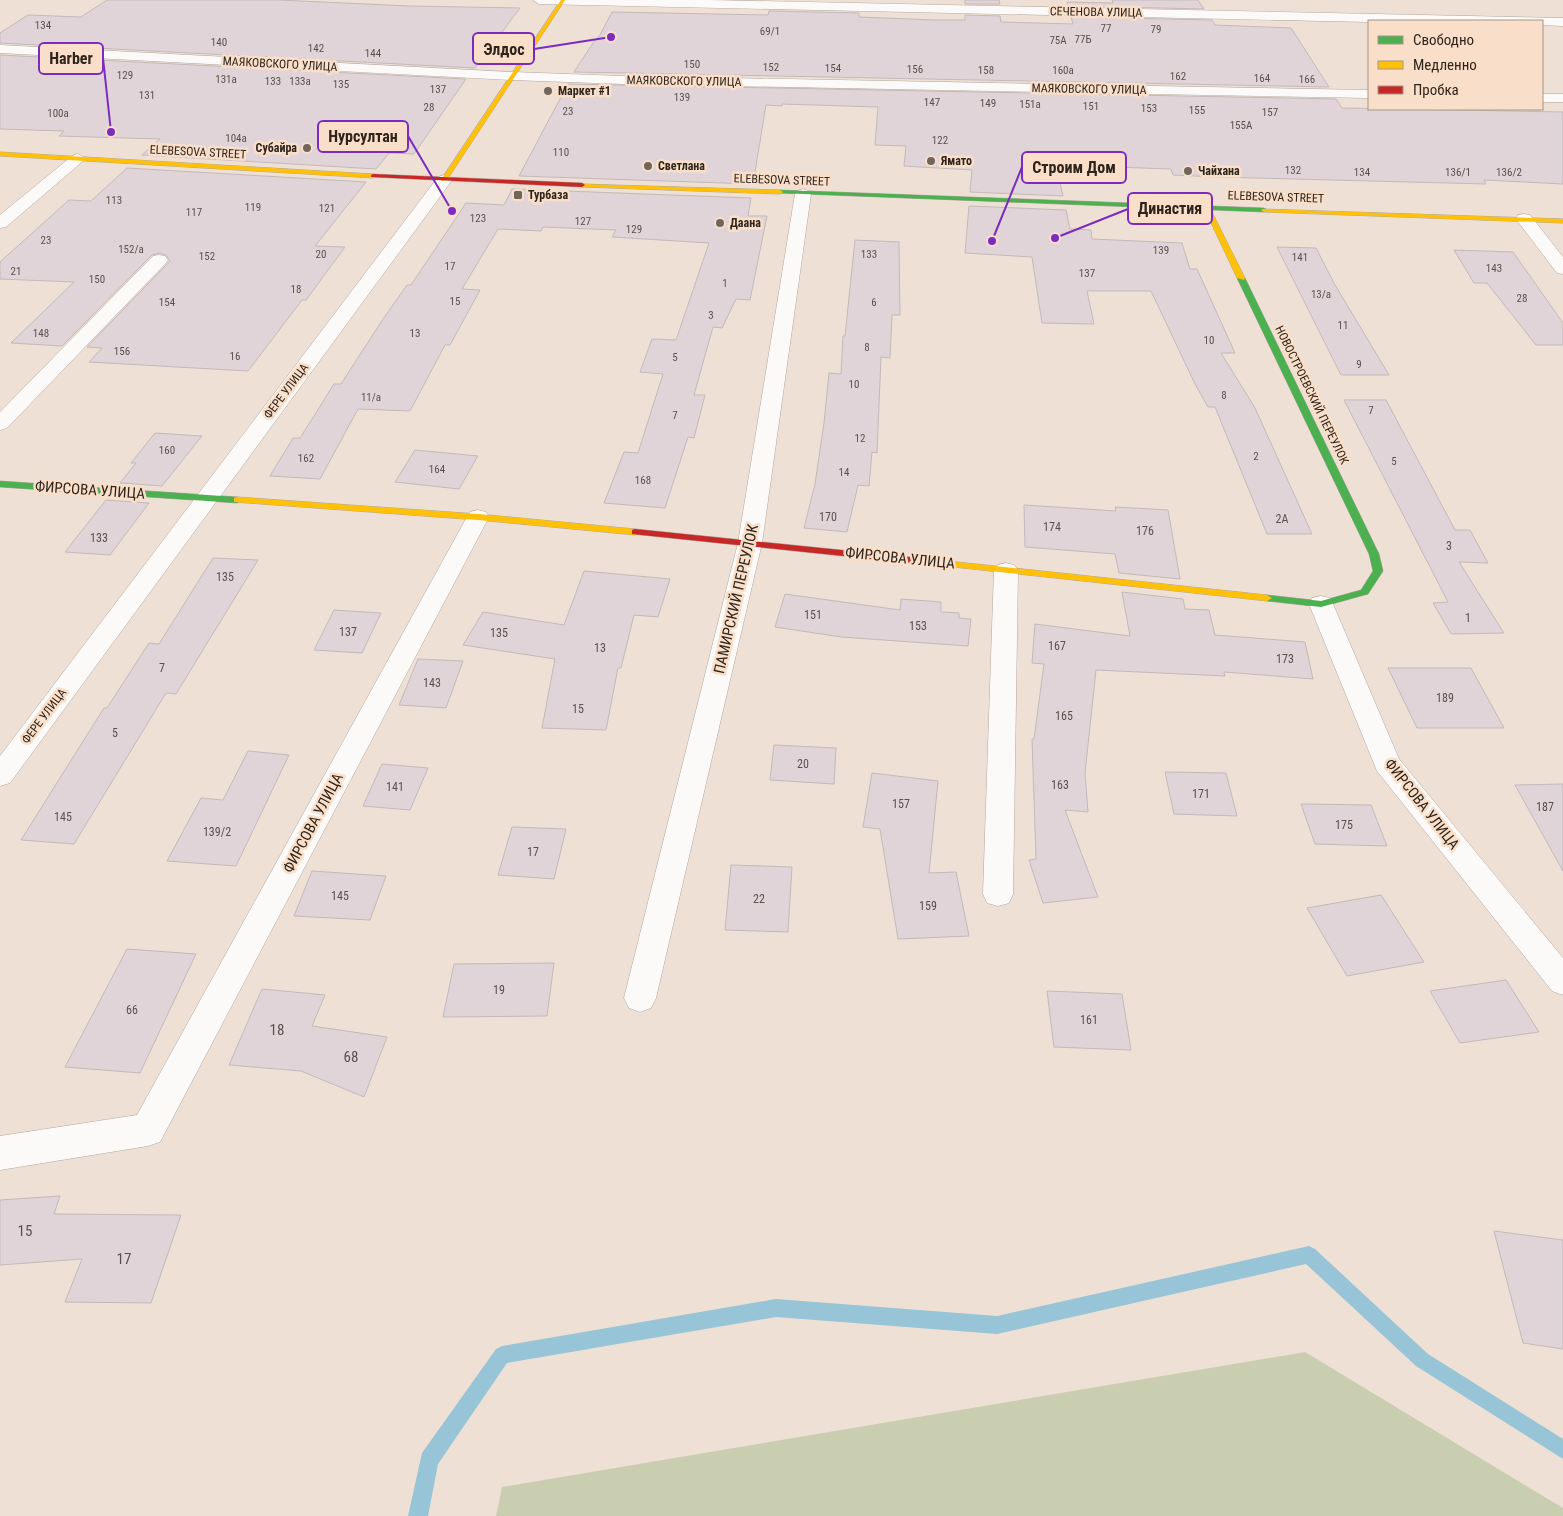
<svg xmlns="http://www.w3.org/2000/svg" width="1563" height="1516" viewBox="0 0 1563 1516" font-family="'Roboto Condensed',sans-serif">
	<rect width="100%" height="100%" fill="#eee0d4"/>
	<path fill="#caceb1" d="M1305,1352L1563,1508V1516H496L502,1487Z"/>
	<g fill="none" stroke-linecap="round" stroke-linejoin="round">
		<path fill="#97c4d6" fill-rule="evenodd" d="M1309,1246L1315,1249L1428,1354L1563,1439V1459L1416,1366L1306,1264L997,1334L776,1317L507,1363L438,1464L428,1516H408L422,1453L496,1349L502,1346L776,1299L997,1316Z"/>
	</g>
	<g fill="#e0d4d9" stroke="#c3b9b9">
		<path d="M107,0H279L410,6L520,8L475,68L0,43V33L28,15L81,17Z"/>
		<path d="M965,0H999L1000,4H965Z"/>
		<path d="M1112,0H1198L1204,9L1068,6L1067,2L1113,3Z"/>
		<path d="M769,11L859,13V17L934,20H965V15L1000,16L1001,22L1073,24L1071,17L1212,20L1215,25L1291,28L1329,87L574,72L595,40L600,35L612,12L768,15Z"/>
		<path d="M0,55L466,79L414,154L389,153L376,169L142,155L160,139L59,136L64,131L0,129Z"/>
		<path d="M568,84L1336,99L1342,108L1563,112V184L1484,180L1486,184L1217,177L1173,175L1171,169L1056,165L1063,196L970,192L972,170L904,166L906,146L875,145L878,107L782,104V106L766,105L753,184L519,176Z"/>
		<path d="M127,168L366,182L315,246L345,247L306,300H302L248,371L89,362L102,348L87,347L170,261L166,255L159,253L152,255L62,346L11,343L74,282L0,279V262L69,200L91,201Z"/>
		<path d="M512,189L751,198L748,216H767L750,300L736,299L722,328L713,327L694,395H705L694,438L688,437L665,508L604,503L624,452L638,453L663,374L640,372L652,339L676,340L709,243L612,237L616,230L543,227L541,231L498,229L462,289L480,290L450,345H445L410,411L358,409L320,479L270,476L293,438H300L334,384H341L383,319L407,285H411L466,203L504,205Z"/>
		<path d="M969,206L1066,210L1070,229L1091,230L1092,239L1182,243L1190,269H1197L1235,353H1221L1255,408L1312,534H1267L1215,407H1208L1195,384L1151,291H1087L1094,324L1042,323L1032,257L965,253Z"/>
		<path d="M855,240L899,242L900,315H892L890,358L881,357L877,453L872,452L869,486L858,485L847,532L804,528L815,484L824,423L829,373L841,374L843,336H845Z"/>
		<path d="M1277,247L1316,248L1335,285L1389,375H1341Z"/>
		<path d="M1454,250L1513,252L1563,323V345H1536L1487,283H1474Z"/>
		<path d="M1344,400H1386L1455,530H1470L1488,563L1459,562L1504,633L1451,634L1433,603L1448,602Z"/>
		<path d="M155,433L202,436L162,486L120,483L136,463H131Z"/>
		<path d="M415,450L478,456L459,489L395,482Z"/>
		<path d="M106,500L149,503L110,555L65,552Z"/>
		<path d="M1024,505L1116,511L1115,507L1168,510L1180,579L1119,573L1115,554L1025,547Z"/>
		<path d="M213,558L258,560L176,694L166,693L74,844L21,840L104,708H107L149,643L159,644Z"/>
		<path d="M584,571L670,579L658,617L634,615L621,668H618L606,730L542,728L555,659L463,645L483,612L564,625Z"/>
		<path d="M1122,592L1183,599L1185,609L1209,610L1215,635L1305,642L1313,679L1224,672L1225,676L1096,670L1085,773L1088,812L1065,810L1098,897L1043,903L1029,860L1036,859L1032,739H1034L1044,664L1032,663L1035,624L1130,636Z"/>
		<path d="M785,594L900,610L901,599L941,602V612L959,613V618L971,619L968,646L841,637L775,627Z"/>
		<path d="M334,610L381,613L362,653L314,650Z"/>
		<path d="M418,659L463,661L446,708L399,705Z"/>
		<path d="M1388,668H1471L1504,728H1417Z"/>
		<path d="M774,745L836,748L834,784L770,780Z"/>
		<path d="M248,751L289,755L236,866L167,861L201,798L223,800Z"/>
		<path d="M382,764L428,768L410,810L363,806Z"/>
		<path d="M1165,772L1226,773L1237,816L1174,814Z"/>
		<path d="M872,773L938,781L929,873L956,872L969,936L898,939L880,829L863,827Z"/>
		<path d="M1563,784V871L1515,785Z"/>
		<path d="M1301,804L1371,805L1387,846L1315,844Z"/>
		<path d="M512,827L566,829L554,879L498,875Z"/>
		<path d="M731,865L792,867L788,932L725,930Z"/>
		<path d="M312,871L386,876L370,920L294,916Z"/>
		<path d="M1381,895L1424,962L1347,976L1307,908Z"/>
		<path d="M127,949L196,954L140,1073L65,1067Z"/>
		<path d="M554,963L547,1016L443,1017L454,964Z"/>
		<path d="M1506,980L1539,1032L1460,1043L1430,991Z"/>
		<path d="M262,989L325,995L312,1026L387,1037L364,1097L301,1071L229,1065Z"/>
		<path d="M1047,991L1122,994L1131,1050L1054,1047Z"/>
		<path d="M60,1196L54,1214L181,1215L151,1303L65,1302L82,1259L0,1265V1200Z"/>
		<path d="M1494,1231L1563,1240V1349L1523,1343Z"/>
	</g>
	<g fill="none" stroke-linecap="round" stroke-linejoin="round">
		<defs>
			<g id="street">
				<path d="M533,0H709L1563,18V26L1542,25V21L1369,22L539,4Z"/>
				<path d="M0,45L512,72L623,76L1369,90V98L623,84L512,80L0,53Z"/>
				<rect x="1542" y="94" width="21" height="8"/>
				<path d="M77,154L82,156L85,159L82,162L6,227L0,228V215L72,156Z"/>
				<path d="M444,175L450,177L452,180L450,183L10,783L0,786V756L438,177Z"/>
				<path d="M803,189L809,191L811,194L762,543L656,998L651,1008L640,1012L629,1008L624,998L738,543L795,194L797,191Z"/>
				<path d="M1524,214L1530,215L1563,257V274L1557,273L1516,219L1518,215Z"/>
				<path d="M159,255L165,256L168,260L165,264L7,428L0,430V412L153,256Z"/>
				<path d="M478,510L486,512L489,517L160,1142L148,1146L0,1170V1136L137,1115L467,517L470,512Z"/>
				<path d="M1006,563L1014,565L1018,570L1013,894L1009,903L998,906L987,903L983,894L994,570L998,565Z"/>
				<path d="M1321,596L1330,598L1333,604L1399,759L1563,958V995L1552,991L1377,771L1309,604L1312,598Z"/>
			</g>
			<g id="fast">
				<path d="M780,190L1264,208L1267,210L1264,212L778,193V191Z"/>
				<path d="M1238,276L1245,278L1379,554L1383,571L1368,594L1321,607L1267,601L1262,598L1267,595L1321,601L1361,590L1373,571L1369,554L1237,278Z"/>
				<path d="M0,481L237,497L242,500L237,503L0,487Z"/>
			</g>
			<g id="slow">
				<path d="M561,0H565L447,180L442,181L441,180Z"/>
				<path d="M0,152L373,174L376,176L373,178L0,156Z"/>
				<path d="M580,184L780,190L783,192L780,194L582,187L580,186Z"/>
				<path d="M1205,207L1210,208L1245,278L1244,280L1237,278L1204,208Z"/>
				<path d="M1262,209L1563,219V223L1264,212L1262,211Z"/>
				<path d="M237,497L478,514L635,529L640,532L635,535L478,520L234,502V498Z"/>
				<path d="M910,557L1267,595L1272,598L1267,601L907,562L905,560L907,558Z"/>
			</g>
			<g id="jam">
				<path d="M373,174L582,183L585,185L582,187L371,177V175Z"/>
				<path d="M635,529L910,557L915,560L910,563L632,534V530Z"/>
			</g>
		</defs>
		<use href="#street" stroke="#b2a79e" stroke-width="1"/>
		<use href="#fast" stroke="#b2a79e" stroke-width="1"/>
		<use href="#slow" stroke="#b2a79e" stroke-width="1"/>
		<use href="#jam" stroke="#b2a79e" stroke-width="1"/>
		<use href="#street" fill="#fcfaf9" fill-rule="evenodd"/>
		<use href="#fast" fill="#4caf50" fill-rule="evenodd"/>
		<use href="#slow" fill="#ffc107" fill-rule="evenodd"/>
		<use href="#jam" fill="#c62828" fill-rule="evenodd"/>
	</g>
	<g fill="#71665c" stroke="#f9dfc9" stroke-width="2">
		<circle cx="548" cy="91" r="5"/>
		<circle cx="307" cy="148" r="5"/>
		<circle cx="931" cy="161" r="5"/>
		<circle cx="648" cy="166" r="5"/>
		<circle cx="1188" cy="171" r="5"/>
		<rect x="513" y="190" width="10" height="10" rx="2.5"/>
		<circle cx="720" cy="223" r="5"/>
	</g>
	<g text-anchor="middle" stroke-width="5" stroke-linejoin="round" paint-order="stroke">
		<g font-size="11" fill="#5a504b">
			<text x="43" y="29">134</text>
			<text x="1106" y="32">77</text>
			<text x="1156" y="33">79</text>
			<text x="770" y="35">69/1</text>
			<text x="1083" y="43">77Б</text>
			<text x="1058" y="44">75А</text>
			<text x="219" y="46">140</text>
			<text x="316" y="52">142</text>
			<text x="373" y="57">144</text>
			<text x="692" y="68">150</text>
			<text x="771" y="71">152</text>
			<text x="833" y="72">154</text>
			<text x="915" y="73">156</text>
			<text x="986" y="74">158</text>
			<text x="1063" y="74">160а</text>
			<text x="125" y="79">129</text>
			<text x="1178" y="80">162</text>
			<text x="1262" y="82">164</text>
			<text x="226" y="83">131а</text>
			<text x="1307" y="83">166</text>
			<text x="273" y="85">133</text>
			<text x="300" y="85">133а</text>
			<text x="341" y="88">135</text>
			<text x="438" y="93">137</text>
			<text x="147" y="99">131</text>
			<text x="682" y="101">139</text>
			<text x="932" y="106">147</text>
			<text x="988" y="107">149</text>
			<text x="1030" y="108">151а</text>
			<text x="1091" y="110">151</text>
			<text x="429" y="111">28</text>
			<text x="1149" y="112">153</text>
			<text x="1197" y="114">155</text>
			<text x="568" y="115">23</text>
			<text x="1270" y="116">157</text>
			<text x="58" y="117">100а</text>
			<text x="1241" y="129">155А</text>
			<text x="236" y="142">104а</text>
			<text x="940" y="144">122</text>
			<text x="561" y="156">110</text>
			<text x="1293" y="174">132</text>
			<text x="1362" y="176">134</text>
			<text x="1458" y="176">136/1</text>
			<text x="1509" y="176">136/2</text>
			<text x="114" y="204">113</text>
			<text x="253" y="211">119</text>
			<text x="327" y="212">121</text>
			<text x="194" y="216">117</text>
			<text x="478" y="222">123</text>
			<text x="583" y="225">127</text>
			<text x="634" y="233">129</text>
			<text x="46" y="244">23</text>
			<text x="131" y="253">152/а</text>
			<text x="1161" y="254">139</text>
			<text x="321" y="258">20</text>
			<text x="869" y="258">133</text>
			<text x="207" y="260">152</text>
			<text x="1300" y="261">141</text>
			<text x="450" y="270">17</text>
			<text x="1494" y="272">143</text>
			<text x="16" y="275">21</text>
			<text x="1087" y="277">137</text>
			<text x="97" y="283">150</text>
			<text x="725" y="287">1</text>
			<text x="296" y="293">18</text>
			<text x="1321" y="298">13/а</text>
			<text x="1522" y="302">28</text>
			<text x="455" y="305">15</text>
			<text x="167" y="306">154</text>
			<text x="874" y="306">6</text>
			<text x="711" y="319">3</text>
			<text x="1343" y="329">11</text>
			<text x="41" y="337">148</text>
			<text x="415" y="337">13</text>
			<text x="1209" y="344">10</text>
			<text x="867" y="351">8</text>
			<text x="122" y="355">156</text>
			<text x="235" y="360">16</text>
			<text x="675" y="361">5</text>
			<text x="1359" y="368">9</text>
			<text x="854" y="388">10</text>
			<text x="1224" y="399">8</text>
			<text x="371" y="401">11/а</text>
			<text x="1371" y="414">7</text>
			<text x="675" y="419">7</text>
			<text x="860" y="442">12</text>
			<text x="167" y="454">160</text>
			<text x="1256" y="460">2</text>
			<text x="306" y="462">162</text>
			<text x="1394" y="465">5</text>
			<text x="437" y="473">164</text>
			<text x="844" y="476">14</text>
			<text x="643" y="484">168</text>
		</g>
		<g font-size="12" fill="#2e241c" stroke="#f9dfc9">
			<text transform="translate(1096 12) rotate(1)" y="4">СЕЧЕНОВА УЛИЦА</text>
			<text transform="translate(280 64) rotate(3)" y="4">МАЯКОВСКОГО УЛИЦА</text>
			<text transform="translate(684 81) rotate(1)" y="4">МАЯКОВСКОГО УЛИЦА</text>
			<text transform="translate(1089 89) rotate(1)" y="4">МАЯКОВСКОГО УЛИЦА</text>
			<text transform="translate(198 152) rotate(3)" y="4">ELEBESOVA STREET</text>
			<text transform="translate(782 180) rotate(2)" y="4">ELEBESOVA STREET</text>
			<text transform="translate(1276 197) rotate(2)" y="4">ELEBESOVA STREET</text>
			<text transform="translate(286 391) rotate(-53)" y="4">ФЕРЕ УЛИЦА</text>
			<text transform="translate(1312 395) rotate(64)" y="4">НОВОСТРОЕВСКИЙ ПЕРЕУЛОК</text>
			<text transform="translate(44 716) rotate(-53)" y="4">ФЕРЕ УЛИЦА</text>
		</g>
		<g font-size="12" font-weight="bold" fill="#2e241c" stroke="#f9dfc9" text-anchor="start">
			<text x="558" y="95">Маркет #1</text>
			<text x="297" y="152" text-anchor="end">Субайра</text>
			<text x="941" y="165">Ямато</text>
			<text x="658" y="170">Светлана</text>
			<text x="1198" y="175">Чайхана</text>
			<text x="528" y="199">Турбаза</text>
			<text x="730" y="227">Даана</text>
		</g>
		<g font-size="12" fill="#5a504b">
			<text x="828" y="521">170</text>
			<text x="1282" y="523">2А</text>
			<text x="1052" y="531">174</text>
			<text x="1145" y="535">176</text>
			<text x="99" y="542">133</text>
			<text x="1449" y="550">3</text>
			<text x="225" y="581">135</text>
			<text x="813" y="619">151</text>
			<text x="1468" y="622">1</text>
			<text x="918" y="630">153</text>
			<text x="348" y="636">137</text>
			<text x="499" y="637">135</text>
			<text x="1057" y="650">167</text>
			<text x="600" y="652">13</text>
			<text x="1285" y="663">173</text>
			<text x="162" y="672">7</text>
			<text x="432" y="687">143</text>
			<text x="1445" y="702">189</text>
			<text x="578" y="713">15</text>
			<text x="1064" y="720">165</text>
			<text x="115" y="737">5</text>
			<text x="803" y="768">20</text>
			<text x="1060" y="789">163</text>
			<text x="395" y="791">141</text>
			<text x="1201" y="798">171</text>
			<text x="901" y="808">157</text>
			<text x="1545" y="811">187</text>
			<text x="63" y="821">145</text>
			<text x="1344" y="829">175</text>
			<text x="217" y="836">139/2</text>
			<text x="533" y="856">17</text>
			<text x="340" y="900">145</text>
			<text x="759" y="903">22</text>
			<text x="928" y="910">159</text>
			<text x="499" y="994">19</text>
			<text x="132" y="1014">66</text>
			<text x="1089" y="1024">161</text>
		</g>
		<g font-size="15" fill="#2e241c" stroke="#f9dfc9">
			<text transform="translate(90 490) rotate(4)" y="5">ФИРСОВА УЛИЦА</text>
			<text transform="translate(900 558) rotate(6)" y="5">ФИРСОВА УЛИЦА</text>
			<text transform="translate(736 599) rotate(-77)" y="5">ПАМИРСКИЙ ПЕРЕУЛОК</text>
			<text transform="translate(1422 804) rotate(52)" y="5">ФИРСОВА УЛИЦА</text>
			<text transform="translate(313 823) rotate(-62)" y="5">ФИРСОВА УЛИЦА</text>
		</g>
		<g font-size="15" fill="#5a504b">
			<text x="277" y="1035">18</text>
			<text x="351" y="1062">68</text>
			<text x="25" y="1236">15</text>
			<text x="124" y="1264">17</text>
		</g>
	</g>
	<path fill="none" stroke="#7b2cbf" stroke-width="2" d="M611 37L534 49M111 132L103 58M452 211L408 136M992 241L1022 167M1055 238L1128 209"/>
	<g fill="#7b2cbf" stroke="#f9dfc9" stroke-width="2">
		<circle cx="611" cy="37" r="5"/>
		<circle cx="111" cy="132" r="5"/>
		<circle cx="452" cy="211" r="5"/>
		<circle cx="992" cy="241" r="5"/>
		<circle cx="1055" cy="238" r="5"/>
	</g>
	<g fill="#f9dfc9" stroke="#7b2cbf" stroke-width="2">
		<rect x="473" y="33" width="61" height="31" rx="5"/>
		<rect x="39" y="43" width="64" height="31" rx="5"/>
		<rect x="318" y="121" width="90" height="31" rx="5"/>
		<rect x="1022" y="152" width="104" height="31" rx="5"/>
		<rect x="1128" y="193" width="84" height="31" rx="5"/>
	</g>
	<g font-size="16" text-anchor="middle" font-weight="bold" fill="#2e241c">
		<text x="504" y="55">Элдос</text>
		<text x="71" y="64">Harber</text>
		<text x="363" y="142">Нурсултан</text>
		<text x="1074" y="173">Строим Дом</text>
		<text x="1170" y="214">Династия</text>
	</g>
	<rect x="1368" y="20" width="175" height="90" fill="#f9dfc9" stroke="#a89484"/>
	<rect x="1378" y="36" width="25" height="8" fill="#4caf50" stroke="#a89484"/>
	<text x="1413" y="45" font-size="15" fill="#2e241c">Свободно</text>
	<rect x="1378" y="61" width="25" height="8" fill="#ffc107" stroke="#a89484"/>
	<text x="1413" y="70" font-size="15" fill="#2e241c">Медленно</text>
	<rect x="1378" y="86" width="25" height="8" fill="#c62828" stroke="#a89484"/>
	<text x="1413" y="95" font-size="15" fill="#2e241c">Пробка</text>
</svg>
